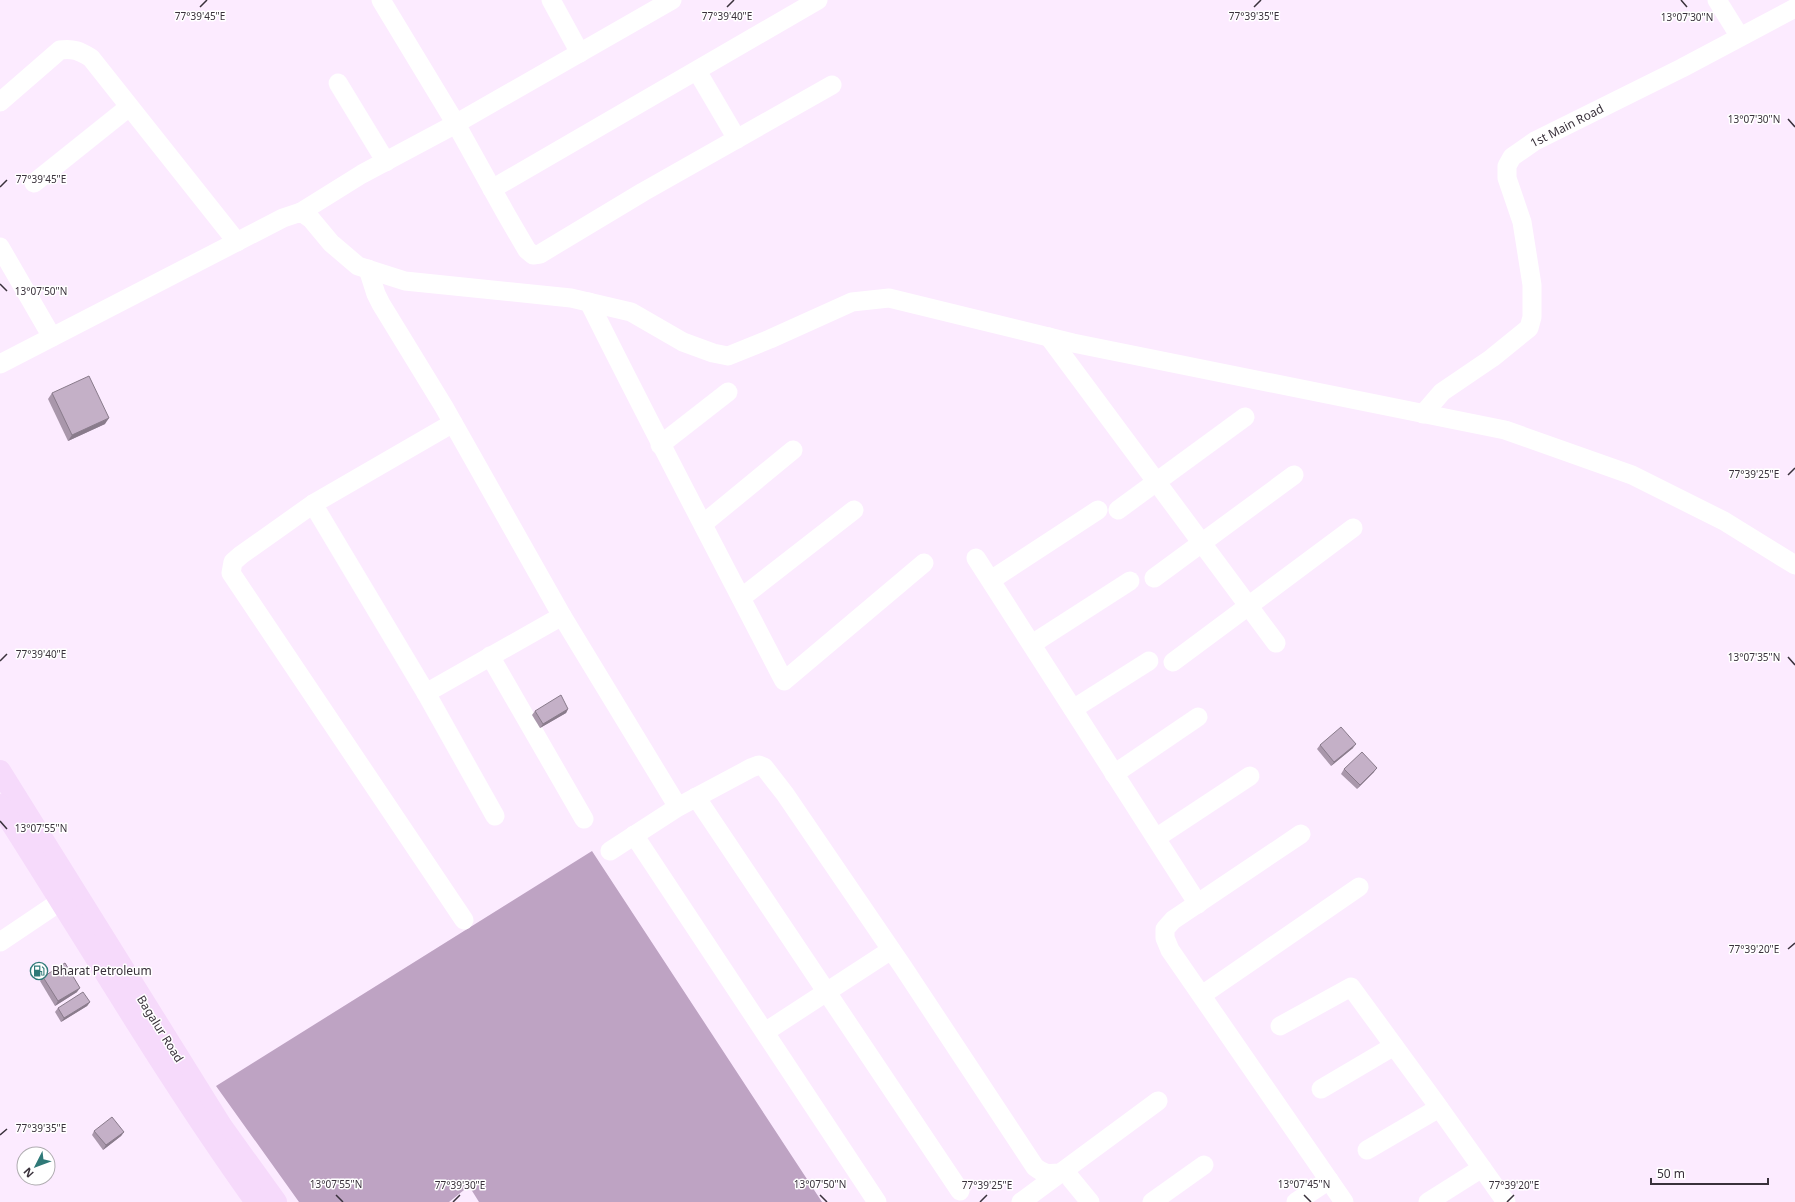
<svg xmlns="http://www.w3.org/2000/svg" width="1795" height="1202" viewBox="0 0 1795 1202" font-family="'Noto Sans',sans-serif">
	<rect width="100%" height="100%" fill="#fcebff"/>
	<path fill="#bea3c3" d="M592,851L822,1202H479L469,1186L449,1202H299L216,1086Z"/>
	<g fill="none" stroke-linecap="round" stroke-linejoin="round">
		<g stroke="#fff" stroke-width="19">
			<path d="M381,0L456,124L506,214L527,250L533,255L540,254L643,192L832,85"/>
			<path d="M551,0L580,53"/>
			<path d="M1717,0L1740,37"/>
			<path d="M697,71L737,139"/>
			<path d="M338,83L386,162"/>
			<path d="M0,102L60,50C73,48 80,51 91,58L237,242"/>
			<path d="M34,183L129,107"/>
			<path d="M492,189L818,0"/>
			<path d="M301,212L362,174L450,127L672,0"/>
			<path d="M0,247L52,337"/>
			<path d="M368,269L376,294L381,304L444,407L562,616L678,807"/>
			<path d="M589,302C652,429 719,555 784,681L924,563"/>
			<path d="M1049,337L1276,643"/>
			<path d="M0,364L283,218L301,212L311,219L331,243L358,266L405,281L571,298L631,312L683,342L713,353L728,356L770,339L852,302L889,298L1073,343L1505,430L1632,475L1724,521L1795,565"/>
			<path d="M1423,414L1442,392L1492,358L1529,328L1532,317V285L1522,222L1507,178V166L1512,157L1535,141L1682,68L1795,8"/>
			<path d="M453,423L313,504L241,555L233,562L231,573L464,920"/>
			<path d="M660,445L728,392"/>
			<path d="M313,504L426,693L495,816"/>
			<path d="M1118,510L1245,417"/>
			<path d="M703,524L793,450"/>
			<path d="M976,558L1198,904"/>
			<path d="M1154,578L1294,475"/>
			<path d="M991,580L1098,510"/>
			<path d="M741,598L854,510"/>
			<path d="M1032,644L1130,581"/>
			<path d="M490,656L584,819"/>
			<path d="M1173,662L1353,528"/>
			<path d="M426,693L562,616"/>
			<path d="M1073,709L1149,661"/>
			<path d="M1114,774L1198,717"/>
			<path d="M696,797L960,1191"/>
			<path d="M1301,834L1173,920L1165,929V938L1170,950L1344,1202"/>
			<path d="M634,835L877,1202"/>
			<path d="M1156,838L1250,776"/>
			<path d="M610,851L678,807L751,768L759,765L764,767L785,794L903,967L1035,1167C1049,1178 1052,1171 1067,1174L1090,1202"/>
			<path d="M0,942L61,901"/>
			<path d="M1202,995L1359,887"/>
			<path d="M1280,1026L1351,987L1435,1102L1506,1202"/>
			<path d="M765,1032L891,950"/>
			<path d="M1321,1089L1394,1046"/>
			<path d="M1367,1150L1439,1108"/>
			<path d="M1021,1202L1158,1101"/>
			<path d="M1152,1202L1204,1165"/>
			<path d="M1296,1202L1329,1180"/>
			<path d="M1428,1202L1482,1168"/>
		</g>
		<g stroke="#f6dafb" stroke-width="22">
			<path d="M0,771L222,1127L276,1202"/>
			<path d="M0,805C85,937 164,1074 256,1202"/>
		</g>
	</g>
	<g fill="#a997ab">
		<path d="M52,393L105,424L68,441L48,399Z"/>
		<path d="M568,709L566,713L540,728L532,715L535,711Z"/>
		<path d="M1320,745L1353,748L1331,766L1317,749Z"/>
		<path d="M1344,769L1374,772L1357,789L1341,774Z"/>
		<path d="M43,977L77,992L55,1006L40,981Z"/>
		<path d="M90,1002L87,1006L61,1022L55,1012L58,1008Z"/>
		<path d="M94,1131L124,1132L121,1136L103,1150L92,1135Z"/>
	</g>
	<g fill="#897b8b">
		<path d="M109,418L105,424L68,441L72,435Z"/>
		<path d="M568,709L566,713L540,728L543,724Z"/>
		<path d="M1356,744L1353,748L1331,766L1334,762Z"/>
		<path d="M1377,768L1374,772L1357,789L1360,785Z"/>
		<path d="M80,988L77,992L55,1006L58,1001Z"/>
		<path d="M90,1002L87,1006L61,1022L64,1018Z"/>
		<path d="M124,1132L121,1136L103,1150L106,1145Z"/>
	</g>
	<g fill="#c4b0c7" stroke="#897b8b">
		<path d="M89,376L109,418L72,435L52,393Z"/>
		<path d="M561,695L568,709L543,724L535,711Z"/>
		<path d="M1341,727L1356,744L1334,762L1320,745Z"/>
		<path d="M1362,752L1377,768L1360,785L1344,769Z"/>
		<path d="M65,963L80,988L58,1001L43,977Z"/>
		<path d="M83,992L90,1002L64,1018L58,1008Z"/>
		<path d="M112,1117L124,1132L106,1145L94,1131Z"/>
	</g>
	<path fill="none" stroke="#39313b" stroke-width="1.5" d="M1681,0L1687,7M200,7L207,0M727,7L734,0M1254,7L1261,0M1788,119L1795,127M0,187L7,180M0,284L7,291M1788,475L1795,468M1788,657L1795,665M0,661L7,654M0,821L7,829M1788,949L1795,943M0,1135L7,1129M336,1195L343,1202M820,1195L827,1202M1304,1195L1311,1202M453,1202L460,1195M980,1202L987,1195M1507,1202L1514,1195"/>
	<defs>
		<symbol id="fuel-ring" viewBox="-11 -11 22 22"><circle r="9.5" fill="#fff" stroke="#2f7978" stroke-width="1.5"/><path d="M-5.5-6h7V0h2V4h1.3V-2.5L3-4.5l.8-.8L6-3V5H2.5V1h-1V6h-7ZM-4.2-4.7v3.2H.2V-4.7Z" fill="#2f7978"/></symbol>
	</defs>
	<g fill-rule="evenodd">
		<use href="#fuel-ring" x="29" y="961" width="20" height="20"/>
	</g>
	<g text-anchor="middle" stroke-width="3" stroke-linejoin="round" paint-order="stroke">
		<g font-size="12" fill="#39313b" stroke="#fff">
			<text transform="translate(1567 126) rotate(-27)" y="4">1st Main Road</text>
			<text transform="translate(160 1029) rotate(58)" y="4">Bagalur Road</text>
		</g>
		<g font-size="12" fill="#39313b" stroke="#fff" text-anchor="start">
			<text x="52" y="975">Bharat Petroleum</text>
		</g>
	</g>
	<g font-size="10" text-anchor="middle" fill="#39313b" stroke="#fff" stroke-width="3" stroke-linejoin="round" paint-order="stroke">
		<text x="200" y="20">77°39'45"E</text>
		<text x="727" y="20">77°39'40"E</text>
		<text x="1254" y="20">77°39'35"E</text>
		<text x="1687" y="21">13°07'30"N</text>
		<text x="1754" y="123">13°07'30"N</text>
		<text x="41" y="183">77°39'45"E</text>
		<text x="41" y="295">13°07'50"N</text>
		<text x="1754" y="478">77°39'25"E</text>
		<text x="41" y="658">77°39'40"E</text>
		<text x="1754" y="661">13°07'35"N</text>
		<text x="41" y="832">13°07'55"N</text>
		<text x="1754" y="953">77°39'20"E</text>
		<text x="41" y="1132">77°39'35"E</text>
		<text x="336" y="1188">13°07'55"N</text>
		<text x="820" y="1188">13°07'50"N</text>
		<text x="1304" y="1188">13°07'45"N</text>
		<text x="460" y="1189">77°39'30"E</text>
		<text x="987" y="1189">77°39'25"E</text>
		<text x="1514" y="1189">77°39'20"E</text>
	</g>
	<g transform="translate(36 1166) rotate(228)"><circle r="19" fill="#ffffff" stroke="#b0adb1"/>
	<path d="M0-3L7 15L0 10L-7 15Z" fill="#2f7978"/>
	<text y="-6" font-size="11" font-weight="bold" text-anchor="middle" fill="#39313b">N</text>
	</g>
	<path d="M1651 1178v6h117v-6" fill="none" stroke="#39313b" stroke-width="2"/>
	<text x="1657" y="1178" font-size="12" fill="#39313b" stroke="#ffffff" stroke-width="3" paint-order="stroke">50 m</text>
</svg>
